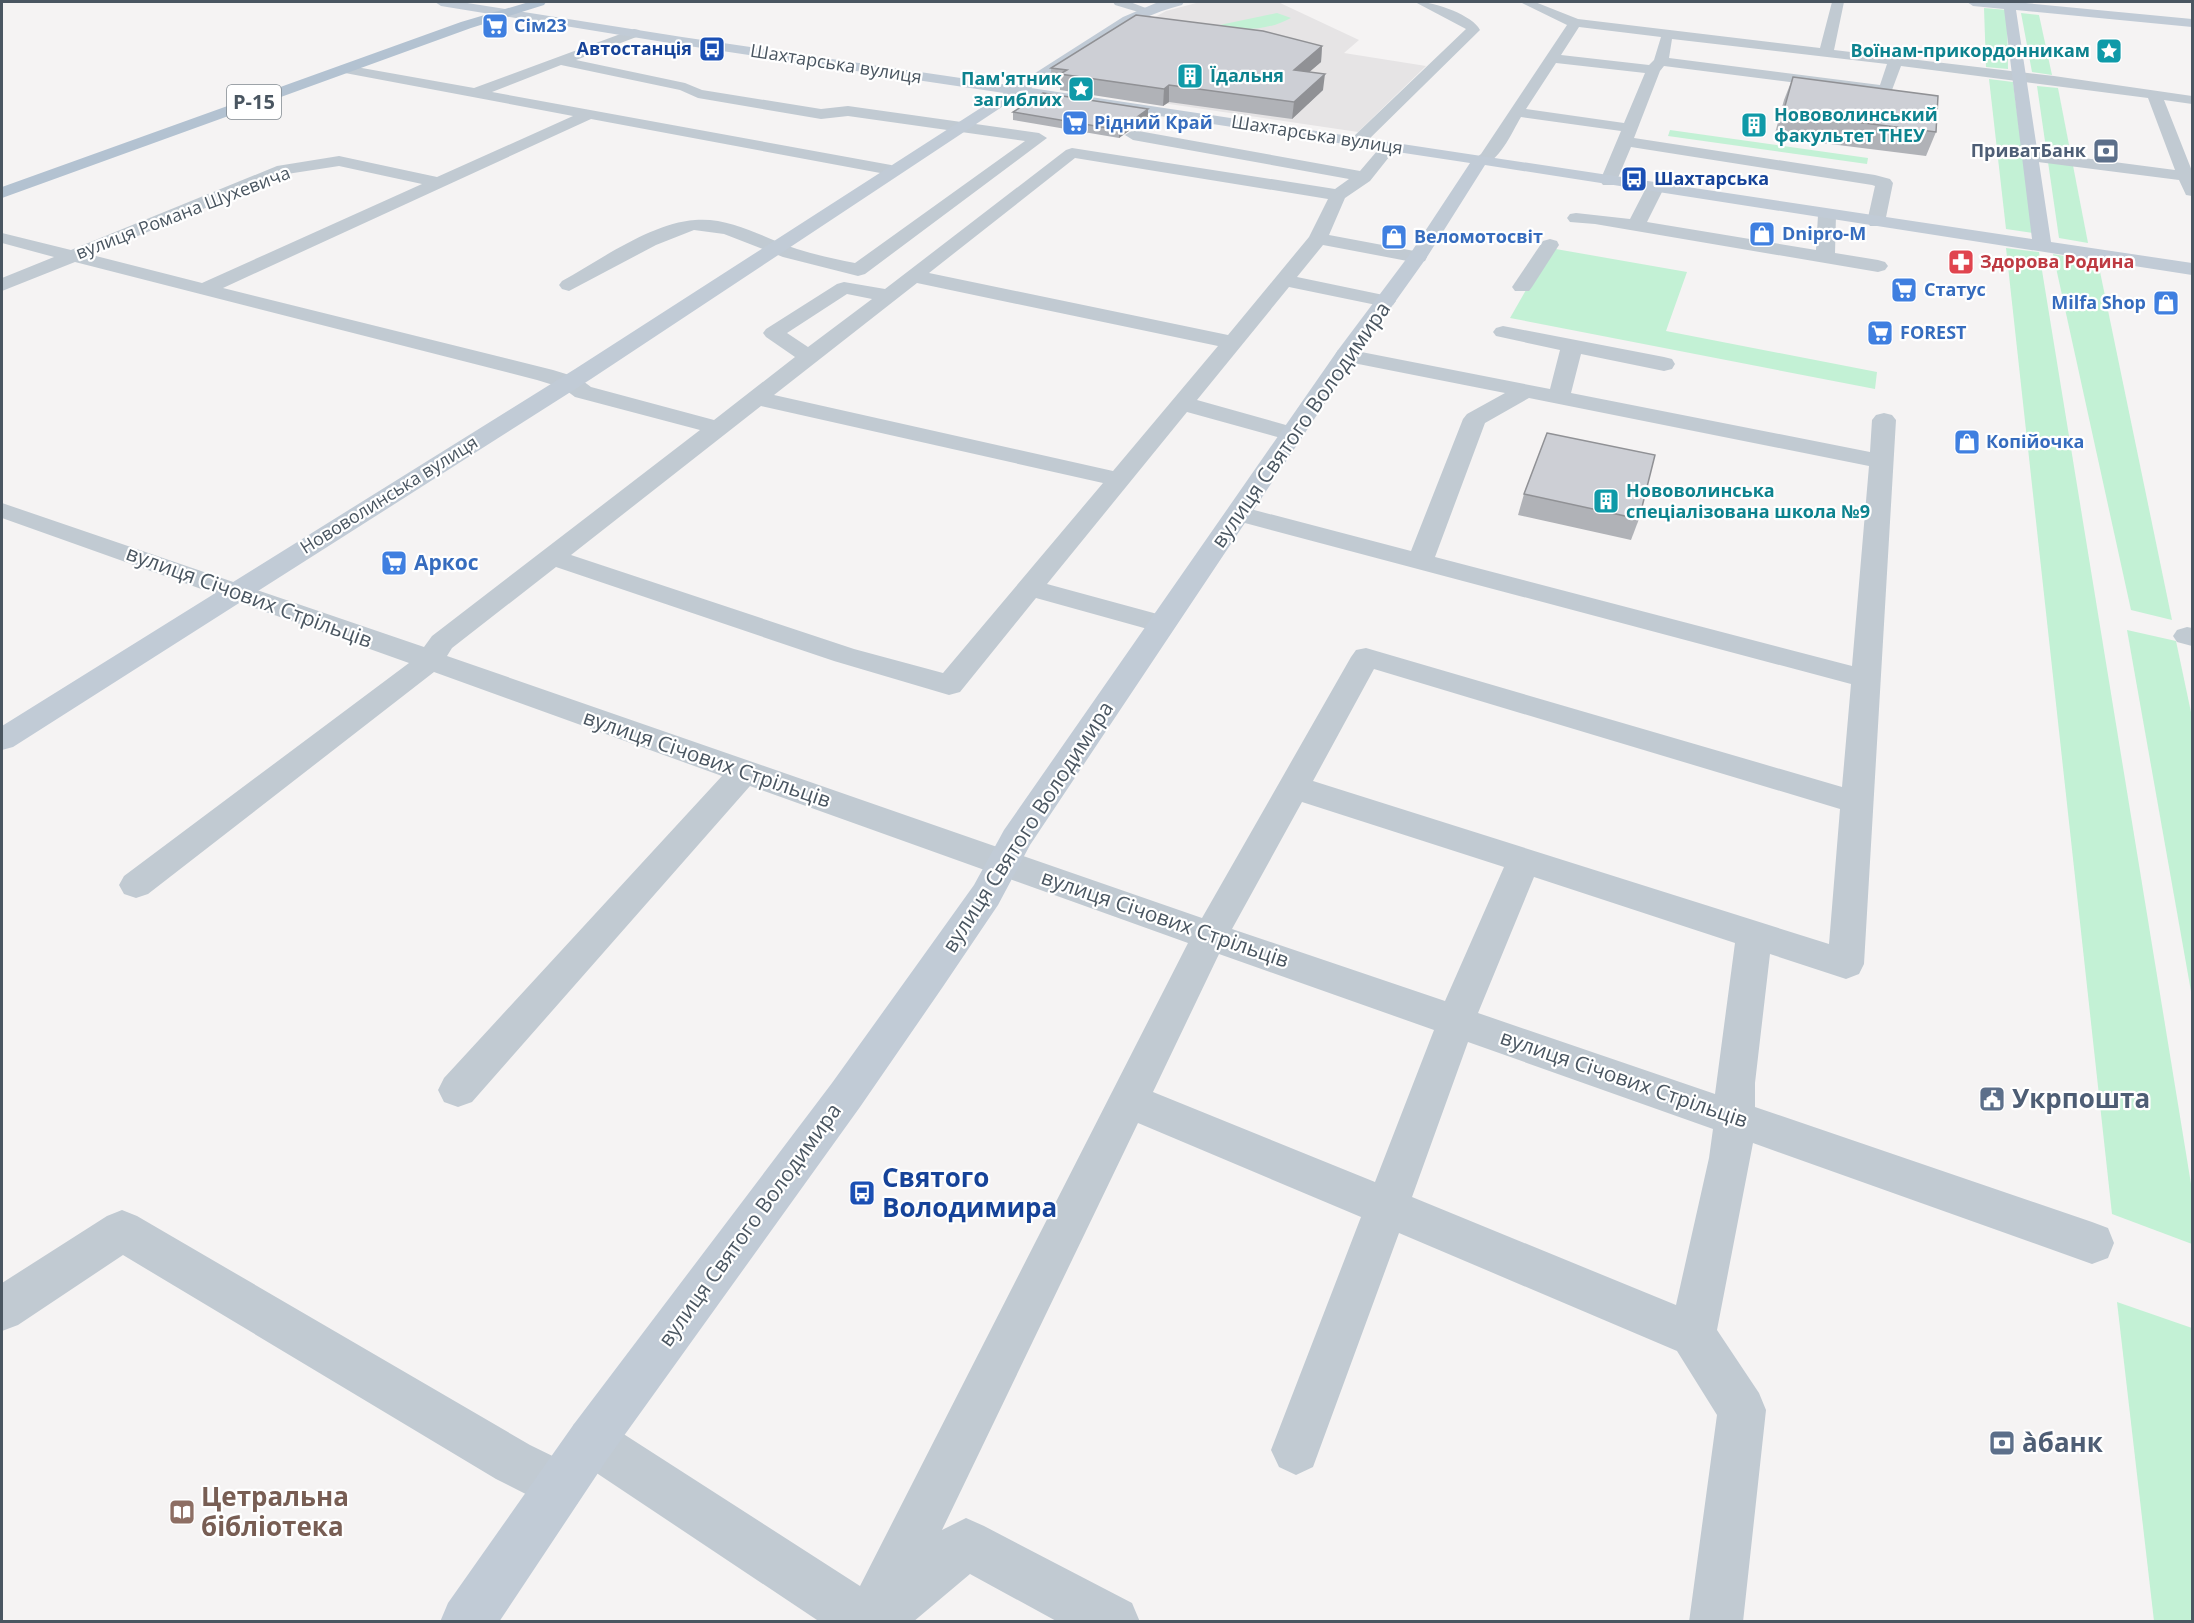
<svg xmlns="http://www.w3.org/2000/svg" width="2194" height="1623" viewBox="0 0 2194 1623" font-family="'Open Sans',sans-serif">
	<rect width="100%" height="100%" fill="#f5f3f3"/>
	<path fill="#e6e4e5" d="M1200,2H1278L1359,40L1344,53L1426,66L1358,132L1048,86L1135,28L1166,11Z"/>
	<g fill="#c3f1d5">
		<path d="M1984,8L2007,10L2008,69L1986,67Z"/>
		<path d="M1277,13L1291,18C1267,31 1241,31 1215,26Z"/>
		<path d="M2021,13L2039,15L2052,75L2032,72Z"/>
		<path d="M1989,79L2013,82L2033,233L2006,229Z"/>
		<path d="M2037,86L2058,88L2088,243L2059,238Z"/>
		<path d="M1670,130L1868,158L1867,164L1668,136Z"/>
		<path d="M1550,248L1687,272L1666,331L1877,372L1875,389L1510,318Z"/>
		<path d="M2006,248L2039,252L2192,1190V1244L2112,1214Z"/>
		<path d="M2053,254L2098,262L2172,620L2131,610Z"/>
		<path d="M2127,630L2176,641L2192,717V997Z"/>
		<path d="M2117,1302L2192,1328V1621H2154Z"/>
	</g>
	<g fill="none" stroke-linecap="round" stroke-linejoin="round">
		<g fill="#c1cad2" fill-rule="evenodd">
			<path d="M1113,2H1130L1151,10L1145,14L1115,5Z"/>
			<path d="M1415,2C1430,0 1473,15 1480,30L1363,145H1351L1349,142L1351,139L1466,29Z"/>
			<path d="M1520,2H1535L1578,19L1820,48L1832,2H1844L1834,50L2054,76L2192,96V104L2164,100L2192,171V196L2186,195L2179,180L2030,161L2022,156L2030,151L2175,170L2148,98L1901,66L1892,90L1885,94L1664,66L1660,71L1634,138L1875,175L1890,179L1893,183L1885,222L1882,226H1870L1867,222L1875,186L1872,185L1631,147L1615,185H1603L1600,181L1621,131L1521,117C1511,133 1497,170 1474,165L1472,161L1481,154L1567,25ZM1579,27L1661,37L1654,60L1649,65L1561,55ZM1672,39L1887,64L1880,85L1669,58ZM1556,63L1645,73L1624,123L1526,109Z"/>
			<path d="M634,29L639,30L641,33L639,36L576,60L685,83L702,90L821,109L848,106L1039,133L1047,138L865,274L858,276L783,257L724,234L694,230L656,245L569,291L562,289L559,285L562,281C600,260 651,223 695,220C731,217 764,238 797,249C816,255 835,259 855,263L1025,141L848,116L821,119L698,98L680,90L561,65L492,92L891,165L899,170L891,175L591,119L223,288L553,370L579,378L591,387L714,420L795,357L766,337L763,333L766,329L837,284L844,282L885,289L1066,150L1072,148L1335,189L1349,179L1133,140L1125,135L1133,130L1360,171L1383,144L1389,142L1397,147L1370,181L1345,198L1329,235L1425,253L1427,257L1425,261L1418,263L1323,245L1297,277L1393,297L1396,301L1393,305L1386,307L1289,287L1197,400L1300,429L1304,434L1300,439L1292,441L1187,412L1047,584L1172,618L1176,624L1172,630L1162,633L1036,598L960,692L949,695L834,661L556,567L452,648L447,656L1202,918L1351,657L1356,650L1366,648L1842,787L1851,684L1230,519L1226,514L1230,509L1239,506L1411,551L1463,419L1467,414L1505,393L1338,360L1335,355L1338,350L1346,349L1550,389L1560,350L1496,336L1493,332L1496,328L1503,326L1664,357L1672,359L1675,364L1672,369L1664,371L1581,354L1571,393L1870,452L1872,420L1876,415L1884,413L1892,415L1896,420L1864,964L1859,974L1846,979L1770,954L1755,1083V1107L2092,1222L2108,1228L2114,1243L2108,1258L2092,1264L1753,1143L1717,1330L1759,1393L1766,1410L1743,1622H1689L1717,1415L1677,1351L1399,1233L1313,1467L1296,1475L1279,1467L1271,1450L1361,1217L1138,1123L942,1530L966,1518L984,1526L1132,1603L1140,1622H1058L970,1574L913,1622H820L574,1458L567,1441L574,1424L591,1417L608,1424L860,1586L1188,943L750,786L472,1102L458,1107L444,1102L438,1090L444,1078L722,776L434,672L148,894L136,898L124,894L119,885L124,876L409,663L2,518V503L424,647L432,636L700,430L575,397L563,388L537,380L75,262L2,291V278L54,257L2,243V233L71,250L277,166L339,156L437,177L573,116L345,73L338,69L340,66L345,65L474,88ZM1075,158L1328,199L1309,237L1228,335L929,273ZM339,166L422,184L202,283L92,255L287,174ZM917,283L1218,346L1113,471L774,395ZM847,294L872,299L808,347L787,333ZM1529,398L1869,466L1852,666L1435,557L1485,423ZM761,406L1103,483L943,673L854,649L571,555ZM1374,669L1840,809L1829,944L1313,781ZM1302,802L1504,867L1445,1001L1232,929ZM1534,877L1735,943L1715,1094L1478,1013ZM1219,954L1434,1030L1375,1182L1153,1092ZM1468,1042L1713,1129L1709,1158L1676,1305L1412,1197Z"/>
			<path d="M1655,183L1661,184L1664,188L1647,222L1816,250L1818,215L1821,211H1833L1836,215L1835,253L1878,260L1885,262L1888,266L1885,270L1878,272L1595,224L1570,222L1567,218L1570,214L1576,213L1630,219L1646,188L1649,184Z"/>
			<path d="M1550,239L1557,241L1559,245L1532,287L1529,291H1515L1512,287L1543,241Z"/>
			<path d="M2187,627L2192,628V646L2177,642L2173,636L2177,630Z"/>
			<path d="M122,1210L137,1216L530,1445L577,1468L584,1486L577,1504L559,1511L496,1479L123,1255L18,1325L2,1331V1283L107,1216Z"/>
		</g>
		<path fill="#c1cbd6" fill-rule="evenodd" d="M435,2H461L682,37L1015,86L1123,17L1156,3L1184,2L1182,5C1125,19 1080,57 1031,88L2032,239L2004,9L1973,6L1967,2H2015L2192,19V27L2016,10L2051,242L2192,263V275L1485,165L1427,257L1355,358L1030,845L998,905L942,988L860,1107L608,1458L499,1622H440L448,1603L574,1424L832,1083L916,966L974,885L1004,830L1338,350L1410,254L1470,163L1020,95L591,379L13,747L2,750V726L575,369L1004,93L682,45L441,6Z"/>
		<path fill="#b3c2d1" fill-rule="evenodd" d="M529,2H546L544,5L471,28L2,198V187L461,22Z"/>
	</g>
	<g fill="#b0b2b7">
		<path d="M1322,46L1321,62L1309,72L1323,90L1292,119L1169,102L1163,106L1060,90V85L1052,84L1051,68Z"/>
		<path d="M1793,77L1936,132L1926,156L1774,137L1784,100Z"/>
		<path d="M1148,109V117L1119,138L1013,120V112Z"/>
		<path d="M1524,494L1639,519L1631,540L1518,515Z"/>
	</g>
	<g fill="#909195">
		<path d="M1322,46L1321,62L1293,86L1294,70Z"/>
		<path d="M1325,74L1323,90L1292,119L1294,102Z"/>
		<path d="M1169,85V102L1163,106L1164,89Z"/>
		<path d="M1148,109V117L1119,138V130Z"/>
	</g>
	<g fill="#cdcfd5" stroke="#909195" stroke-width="1.5">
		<path d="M1136,15L1263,31L1322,46L1294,70L1325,74L1294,102L1169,85L1164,89L1060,74L1067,70L1051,68Z"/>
		<path d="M1793,77L1938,96L1936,132L1783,113Z"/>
		<path d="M1043,93L1148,109L1119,130L1013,112Z"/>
		<path d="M1547,433L1655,455L1639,519L1524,494Z"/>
	</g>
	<defs>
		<symbol id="supermarket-square" viewBox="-11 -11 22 22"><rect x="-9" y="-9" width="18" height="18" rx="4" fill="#3f7fe0" stroke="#fff"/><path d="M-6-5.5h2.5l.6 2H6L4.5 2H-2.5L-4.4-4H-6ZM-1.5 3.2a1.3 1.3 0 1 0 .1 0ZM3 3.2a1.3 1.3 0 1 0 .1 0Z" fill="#fff"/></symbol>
		<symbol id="bus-square" viewBox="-11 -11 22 22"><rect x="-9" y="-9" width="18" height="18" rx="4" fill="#1a4fb4" stroke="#fff"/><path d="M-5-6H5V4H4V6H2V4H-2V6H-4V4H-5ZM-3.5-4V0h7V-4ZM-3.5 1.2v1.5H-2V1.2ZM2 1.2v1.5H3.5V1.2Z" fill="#fff"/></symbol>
		<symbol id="sight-square" viewBox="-11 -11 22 22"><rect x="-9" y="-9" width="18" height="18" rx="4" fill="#0f9aa8" stroke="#fff"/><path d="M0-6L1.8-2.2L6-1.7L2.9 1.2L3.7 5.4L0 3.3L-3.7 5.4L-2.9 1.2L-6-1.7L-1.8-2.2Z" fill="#fff"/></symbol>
		<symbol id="building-square" viewBox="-11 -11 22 22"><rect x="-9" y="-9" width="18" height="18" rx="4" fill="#0f9aa8" stroke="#fff"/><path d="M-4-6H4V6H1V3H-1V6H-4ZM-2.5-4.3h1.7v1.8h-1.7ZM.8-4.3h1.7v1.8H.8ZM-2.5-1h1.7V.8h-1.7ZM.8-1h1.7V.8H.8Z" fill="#fff"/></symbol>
		<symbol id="bank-square" viewBox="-11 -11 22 22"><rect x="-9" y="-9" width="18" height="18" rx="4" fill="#5c6f8a" stroke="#fff"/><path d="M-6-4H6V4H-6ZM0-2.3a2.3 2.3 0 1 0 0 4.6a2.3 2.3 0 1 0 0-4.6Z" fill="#fff"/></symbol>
		<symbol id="shop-square" viewBox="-11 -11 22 22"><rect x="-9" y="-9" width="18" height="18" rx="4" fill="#3f7fe0" stroke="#fff"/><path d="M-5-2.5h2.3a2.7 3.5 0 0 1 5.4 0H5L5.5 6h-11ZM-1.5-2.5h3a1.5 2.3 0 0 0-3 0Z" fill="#fff"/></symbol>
		<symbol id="pharmacy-square" viewBox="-11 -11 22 22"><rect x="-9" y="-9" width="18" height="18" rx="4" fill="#e0444e" stroke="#fff"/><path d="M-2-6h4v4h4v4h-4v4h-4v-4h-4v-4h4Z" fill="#fff"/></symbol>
		<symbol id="civic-square" viewBox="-11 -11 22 22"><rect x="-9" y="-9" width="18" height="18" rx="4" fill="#5c6f8a" stroke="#fff"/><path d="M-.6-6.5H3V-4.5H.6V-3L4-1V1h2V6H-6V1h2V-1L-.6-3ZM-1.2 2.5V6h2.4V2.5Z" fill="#fff"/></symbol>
		<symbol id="library-square" viewBox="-11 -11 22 22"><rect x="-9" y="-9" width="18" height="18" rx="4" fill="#8d6e63" stroke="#fff"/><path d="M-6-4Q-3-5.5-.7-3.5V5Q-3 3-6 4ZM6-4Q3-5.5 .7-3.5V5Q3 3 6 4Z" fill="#fff"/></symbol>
	</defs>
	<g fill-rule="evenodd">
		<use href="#supermarket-square" x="480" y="11" width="30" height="30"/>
		<use href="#bus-square" x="697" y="34" width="30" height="30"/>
		<use href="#sight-square" x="2094" y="36" width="30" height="30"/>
		<use href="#building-square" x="1175" y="61" width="30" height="30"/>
		<use href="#sight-square" x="1066" y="74" width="30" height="30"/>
		<use href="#supermarket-square" x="1060" y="108" width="30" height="30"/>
		<use href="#building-square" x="1739" y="110" width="30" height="30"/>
		<use href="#bank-square" x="2091" y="136" width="30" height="30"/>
		<use href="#bus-square" x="1619" y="164" width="30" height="30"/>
		<use href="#shop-square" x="1747" y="219" width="30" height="30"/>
		<use href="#shop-square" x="1379" y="222" width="30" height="30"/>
		<use href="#pharmacy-square" x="1946" y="247" width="30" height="30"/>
		<use href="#supermarket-square" x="1889" y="275" width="30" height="30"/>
		<use href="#shop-square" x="2151" y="288" width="30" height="30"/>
		<use href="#supermarket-square" x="1865" y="318" width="30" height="30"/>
		<use href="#shop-square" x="1952" y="427" width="30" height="30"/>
		<use href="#building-square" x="1591" y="486" width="30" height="30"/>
		<use href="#supermarket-square" x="379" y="548" width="30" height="30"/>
		<use href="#civic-square" x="1977" y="1084" width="30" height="30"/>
		<use href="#bus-square" x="847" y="1178" width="30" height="30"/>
		<use href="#bank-square" x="1987" y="1428" width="30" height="30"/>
		<use href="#library-square" x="167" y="1497" width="30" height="30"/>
	</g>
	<g text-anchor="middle" stroke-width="4.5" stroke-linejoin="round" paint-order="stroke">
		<g font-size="18" font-weight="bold" fill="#366cbe" stroke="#fff" text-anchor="start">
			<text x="514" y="32">Сім23</text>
			<text x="1094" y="129">Рідний Край</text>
			<text x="1782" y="240">Dnipro-M</text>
			<text x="1414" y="243">Веломотосвіт</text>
			<text x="1924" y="296">Статус</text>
			<text x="2146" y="309" text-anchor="end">Milfa Shop</text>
			<text x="1900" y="339">FOREST</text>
			<text x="1986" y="448">Копійочка</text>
		</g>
		<g font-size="18" font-weight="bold" fill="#164399" stroke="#fff" text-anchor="end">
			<text x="692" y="55">Автостанція</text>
			<text x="1654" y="185" text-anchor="start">Шахтарська</text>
		</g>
		<g font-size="18" font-weight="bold" fill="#0d838f" stroke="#fff" text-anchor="start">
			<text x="2090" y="57" text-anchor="end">Воїнам-прикордонникам</text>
			<text x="1210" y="82">Їдальня</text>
			<text x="1062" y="85" text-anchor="end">Пам'ятник<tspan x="1062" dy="21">загиблих</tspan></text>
			<text x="1774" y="121">Нововолинський<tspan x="1774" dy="21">факультет ТНЕУ</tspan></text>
			<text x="1626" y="497">Нововолинська<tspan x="1626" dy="21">спеціалізована школа №9</tspan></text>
		</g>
		<g font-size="18" fill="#4a5661" stroke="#fff">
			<text transform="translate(836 64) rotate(9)" y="6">Шахтарська вулиця</text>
			<text transform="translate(1317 135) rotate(9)" y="6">Шахтарська вулиця</text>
			<text transform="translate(183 213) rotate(-21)" y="6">вулиця Романа Шухевича</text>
			<text transform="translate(389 495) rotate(-32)" y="6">Нововолинська вулиця</text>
		</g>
		<g font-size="18" font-weight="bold" fill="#4e5e75" stroke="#fff" text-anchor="end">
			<text x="2086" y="157">ПриватБанк</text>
		</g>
		<g font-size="18" font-weight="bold" fill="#be3a42" stroke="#fff" text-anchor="start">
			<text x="1980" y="268">Здорова Родина</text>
		</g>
		<rect fill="#fff" stroke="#808990" stroke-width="1.5" x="227" y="85" width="54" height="34" rx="4.5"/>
		<g font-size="20" font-weight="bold" fill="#4a5661">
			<text x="254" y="109">Р-15</text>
		</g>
		<g font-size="21" fill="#4a5661" stroke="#fff">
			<text transform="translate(1301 425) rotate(-55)" y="7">вулиця Святого Володимира</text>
			<text transform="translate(249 597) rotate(20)" y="7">вулиця Січових Стрільців</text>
			<text transform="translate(707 759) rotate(19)" y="7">вулиця Січових Стрільців</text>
			<text transform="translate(1028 827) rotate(-57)" y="7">вулиця Святого Володимира</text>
			<text transform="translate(1165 919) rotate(19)" y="7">вулиця Січових Стрільців</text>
			<text transform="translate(1624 1079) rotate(19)" y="7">вулиця Січових Стрільців</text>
			<text transform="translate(750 1225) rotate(-54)" y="7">вулиця Святого Володимира</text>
		</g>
		<g font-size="21" font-weight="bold" fill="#366cbe" stroke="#fff" text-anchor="start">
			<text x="414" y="570">Аркос</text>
		</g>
		<g font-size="26" font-weight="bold" fill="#4e5e75" stroke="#fff" text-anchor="start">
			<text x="2012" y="1108">Укрпошта</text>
			<text x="2022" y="1452">а̀банк</text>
		</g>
		<g font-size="26" font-weight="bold" fill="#164399" stroke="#fff" text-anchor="start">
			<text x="882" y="1187">Святого<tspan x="882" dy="30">Володимира</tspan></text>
		</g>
		<g font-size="26" font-weight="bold" fill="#785e54" stroke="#fff" text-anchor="start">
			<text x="201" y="1506">Цетральна<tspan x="201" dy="30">бібліотека</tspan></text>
		</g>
	</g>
	<rect width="2194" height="1623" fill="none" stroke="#4a5661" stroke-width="6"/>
</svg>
